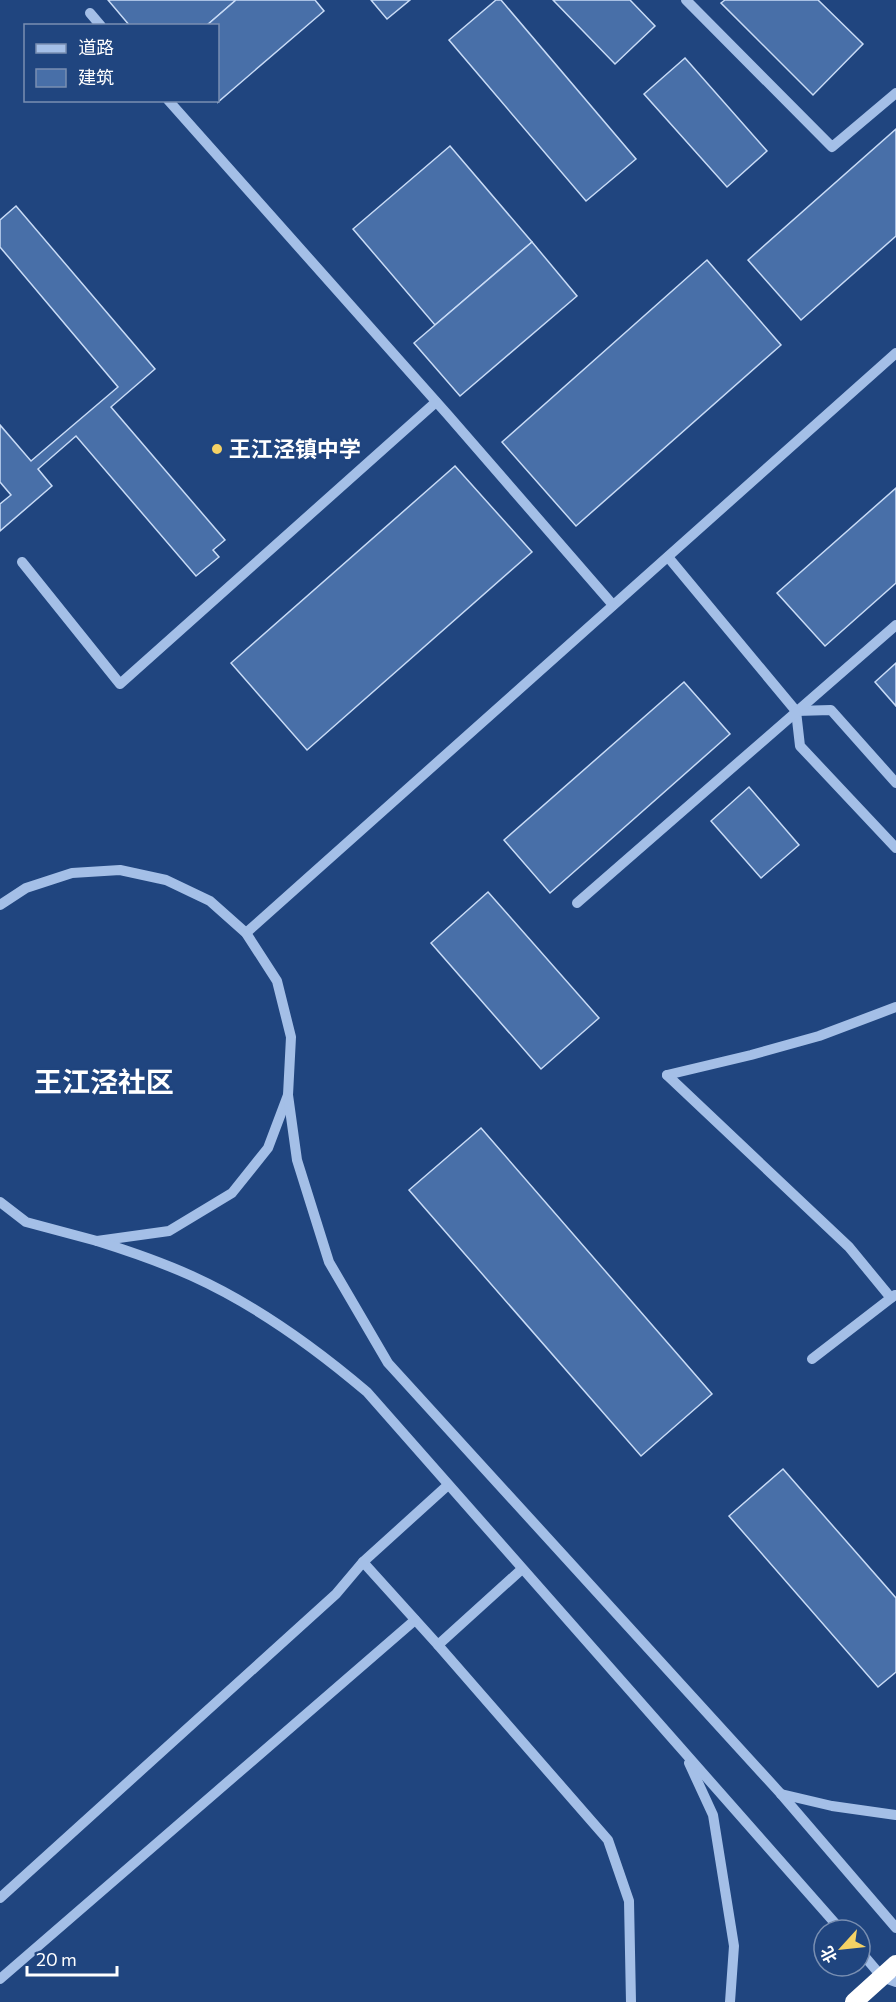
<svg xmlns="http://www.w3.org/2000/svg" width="896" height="2002" viewBox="0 0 896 2002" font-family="Commissioner,'Noto Sans SC',sans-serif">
	<rect width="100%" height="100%" fill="#20457f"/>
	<g fill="#486fa8" stroke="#c8dbf6" stroke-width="1.5">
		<path d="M108,0H236L206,26H130Z"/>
		<path d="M236,0H315L324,11L218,102V26H206Z"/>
		<path d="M371,0H410L387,19Z"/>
		<path d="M496,0H501L636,159L586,201L449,40Z"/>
		<path d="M553,0H630L655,26L615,64Z"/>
		<path d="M725,0H818L863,44L813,95L721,3Z"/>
		<path d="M685,58L767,151L727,187L644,94Z"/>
		<path d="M896,129V236L801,320L748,260Z"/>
		<path d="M450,146L532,242L435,325L353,229Z"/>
		<path d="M16,206L155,369L111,407L225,540L213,550L219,557L196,576L76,436L38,469L52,486L0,531V504L11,495L0,482V425L31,461L118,387L0,247V220Z"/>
		<path d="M532,242L577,296L460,396L414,343Z"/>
		<path d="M707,260L781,345L576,526L502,442Z"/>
		<path d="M455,466L532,552L307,750L231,663Z"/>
		<path d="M896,488V583L825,646L777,593Z"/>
		<path d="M896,663V706L875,682Z"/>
		<path d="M684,682L730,734L550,893L504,840Z"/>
		<path d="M749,787L799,845L761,878L711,821Z"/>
		<path d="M488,892L599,1018L541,1069L431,943Z"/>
		<path d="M481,1128L712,1394L641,1456L409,1190Z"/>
		<path d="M783,1469L896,1598V1672L878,1687L729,1516Z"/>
	</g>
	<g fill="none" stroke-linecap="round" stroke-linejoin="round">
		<g stroke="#a4bfe7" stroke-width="10">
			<path d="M686,0L832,147L896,93"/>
			<path d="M90,13L101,26"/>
			<path d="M168,100L448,415L613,605"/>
			<path d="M668,557L796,711L800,746L896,848"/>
			<path d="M22,562L120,684L436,402"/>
			<path d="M796,711L831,710L896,783"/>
			<path d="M577,903L896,625"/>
			<path d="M0,905L26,888L72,873L120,870L166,880L210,901L246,933L277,981L291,1037L288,1095L268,1148L232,1193L169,1231L97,1241L26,1222L0,1202"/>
			<path d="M246,933L896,353"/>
			<path d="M667,1075L849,1247L891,1298"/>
			<path d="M667,1075L751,1055L819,1036L896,1007"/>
			<path d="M288,1095L297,1160L329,1262L388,1363L781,1794L896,1928"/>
			<path d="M97,1241C129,1251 161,1262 192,1276C256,1305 313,1346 367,1392L841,1930"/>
			<path d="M812,1359L895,1295"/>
			<path d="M448,1485L363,1562L438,1645L522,1569"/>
			<path d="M438,1645L608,1840L629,1901L631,2002"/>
			<path d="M689,1763L713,1815L734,1946L730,2002"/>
			<path d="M781,1794L832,1806L896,1815"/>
			<path d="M0,1898L336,1594L363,1562"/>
			<path d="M860,1951L882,1977L896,1982"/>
			<path d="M0,1979L415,1620"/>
		</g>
		<path stroke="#fff" stroke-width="18" d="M854,2002L896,1964"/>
	</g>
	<circle fill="#f5d265" stroke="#20457f" stroke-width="2" cx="217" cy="449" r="6"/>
	<g text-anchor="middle" stroke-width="4.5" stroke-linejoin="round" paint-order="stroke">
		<g font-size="22" font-weight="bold" fill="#fff" stroke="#20457f" text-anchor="start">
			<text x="229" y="457">王江泾镇中学</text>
		</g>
		<g font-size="28" font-weight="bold" fill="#fff" stroke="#20457f">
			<text x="104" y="1092">王江泾社区</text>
		</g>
	</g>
	<rect x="24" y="24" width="195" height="78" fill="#20457f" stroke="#798fb2" stroke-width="1.5"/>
	<rect x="36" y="44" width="30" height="9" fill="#a4bfe7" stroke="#798fb2" stroke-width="1.5"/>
	<text x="78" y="54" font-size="18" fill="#ffffff">道路</text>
	<rect x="36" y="69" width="30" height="18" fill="#486fa8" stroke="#798fb2" stroke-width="1.5"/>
	<text x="78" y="84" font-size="18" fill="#ffffff">建筑</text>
	<g transform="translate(842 1948) rotate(243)"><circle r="28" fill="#20457f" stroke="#798fb2" stroke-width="1.5"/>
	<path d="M0-4.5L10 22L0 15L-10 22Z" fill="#f5d265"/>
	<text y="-9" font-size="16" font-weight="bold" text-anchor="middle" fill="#ffffff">北</text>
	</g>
	<path d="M27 1966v9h90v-9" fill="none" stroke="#ffffff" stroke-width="3"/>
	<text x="36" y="1966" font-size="18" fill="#ffffff" stroke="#20457f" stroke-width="4.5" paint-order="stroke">20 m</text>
</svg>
